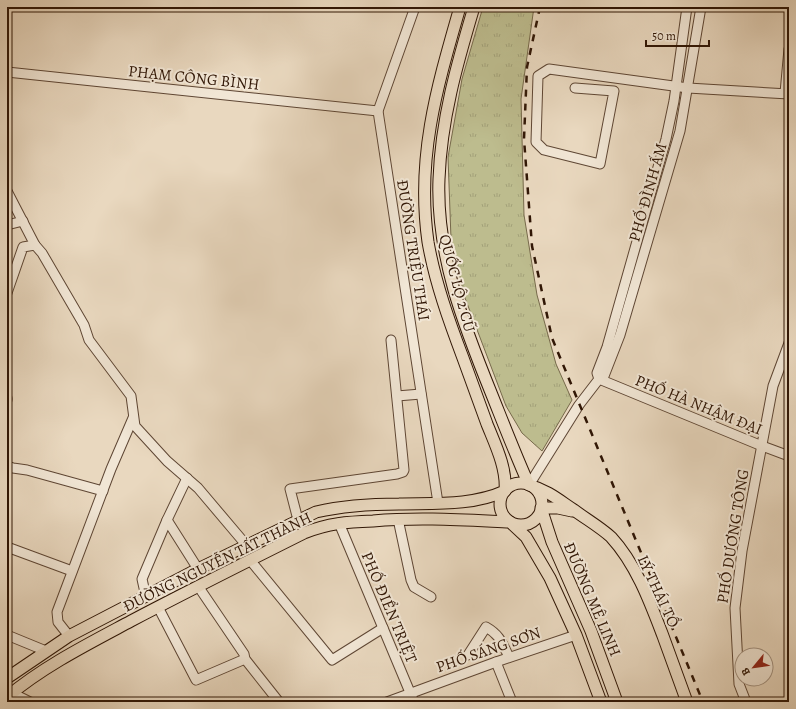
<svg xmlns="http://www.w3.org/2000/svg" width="796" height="709" viewBox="0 0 796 709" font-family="Alegreya,serif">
	<defs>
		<pattern id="park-tufts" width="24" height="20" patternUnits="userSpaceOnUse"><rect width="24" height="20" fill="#bdbc8e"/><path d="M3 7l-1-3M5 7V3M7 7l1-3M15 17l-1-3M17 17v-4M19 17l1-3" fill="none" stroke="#a3a179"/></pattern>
	</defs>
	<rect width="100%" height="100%" fill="#e9d8bf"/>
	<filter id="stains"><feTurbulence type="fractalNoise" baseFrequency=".005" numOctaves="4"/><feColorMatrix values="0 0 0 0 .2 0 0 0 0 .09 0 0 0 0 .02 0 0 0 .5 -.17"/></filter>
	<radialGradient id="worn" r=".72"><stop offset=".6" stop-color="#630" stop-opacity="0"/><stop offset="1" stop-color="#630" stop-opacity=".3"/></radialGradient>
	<path fill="url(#park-tufts)" stroke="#76694a" d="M483,7H534L521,99L524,215L537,295L556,364L572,400L542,451L522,433L506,406L465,298L451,239L448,157L462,79Z"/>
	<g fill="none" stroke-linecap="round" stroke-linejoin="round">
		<defs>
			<g id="minor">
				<path d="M415,7L378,111L438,503"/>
				<path d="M7,72L378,111"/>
				<path d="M575,88L614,91L600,164L544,150L536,142L538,76L549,69L688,88L789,94"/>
				<path d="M785,93L789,49"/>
				<path d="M7,191L35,245"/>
				<path d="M7,225L23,221"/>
				<path d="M7,293L23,247L35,245L42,253L84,325L89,340L131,396L135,426L167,461L198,488L242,540L246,546"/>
				<path d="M599,379L597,373L607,347L666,139L674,101L687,7"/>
				<path d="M599,379L762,446L789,456"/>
				<path d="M397,396L421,394"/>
				<path d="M7,398V400"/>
				<path d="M7,466L13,468L27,470L103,491"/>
				<path d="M529,485L579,405L599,379L604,376L620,335L680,131L701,7"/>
				<path d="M398,519L411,580L414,587L431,597"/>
				<path d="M167,520L187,478"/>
				<path d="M298,520L290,489L397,474L403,472L404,470L391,340"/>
				<path d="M339,523L414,702"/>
				<path d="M7,547L72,571"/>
				<path d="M250,560L332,660L383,628"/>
				<path d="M198,586L244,654L245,659L279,702"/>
				<path d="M146,597L142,579L167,520L198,569"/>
				<path d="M158,607L196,680L245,659"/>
				<path d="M7,635L46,651"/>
				<path d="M69,636L58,622L57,612L111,469L133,418"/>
				<path d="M468,655L486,627C500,635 502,643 509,657"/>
				<path d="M496,662L512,702"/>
				<path d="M12,693L30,702"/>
				<path d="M387,702L496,662L576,635"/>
				<path d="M746,702L739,684L735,608L742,551L773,386L789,343"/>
			</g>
			<g id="major">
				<path d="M474,7C457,64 441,120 439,179C436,255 464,326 492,395C504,425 516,456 529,485C547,490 559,500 574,510C586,519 600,527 611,537C636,564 650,602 663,636C671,658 679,680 687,702"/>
				<circle cx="521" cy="504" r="21"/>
				<path d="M572,511L558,508H541L552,542L591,631L617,702"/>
				<path d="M7,678L69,636L198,569L316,512C342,506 371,504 399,504C434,503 472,506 505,491C507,468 495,444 487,424C479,402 471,380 463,358C449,321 435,282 428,242C416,157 437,87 460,7"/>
				<path d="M7,697C44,666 88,644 131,621C188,591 246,562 304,533C329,523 347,522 373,521C419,517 464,520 510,522L526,537L550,578L576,635L601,702"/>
			</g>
		</defs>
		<use href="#minor" stroke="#5e4634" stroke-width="11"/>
		<use href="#major" stroke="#301605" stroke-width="13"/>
		<use href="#minor" stroke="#f1e6d5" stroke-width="9"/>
		<use href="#major" stroke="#e9d8bf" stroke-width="11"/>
		<path stroke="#301605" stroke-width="2.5" stroke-dasharray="7 7" stroke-linecap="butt" d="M540,7L527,67L524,139L532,246L552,338L703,702"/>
	</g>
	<g text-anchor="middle" stroke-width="4" stroke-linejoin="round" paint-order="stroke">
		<g font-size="16" fill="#301605" stroke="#f1e6d5">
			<text transform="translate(194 77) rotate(6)" y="6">PHẠM CÔNG BÌNH</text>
			<text transform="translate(647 192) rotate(-74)" y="6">PHỐ ĐÌNH ẤM</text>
			<text transform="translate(414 250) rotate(81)" y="6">ĐƯỜNG TRIỆU THÁI</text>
			<text transform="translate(458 283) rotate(75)" y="6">QUỐC LỘ 2 CŨ</text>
			<text transform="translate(699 404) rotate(22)" y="6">PHỐ HÀ NHẬM ĐẠI</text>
			<text transform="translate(732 536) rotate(-81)" y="6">PHỐ DƯƠNG TÔNG</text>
			<text transform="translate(217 561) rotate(-26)" y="6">ĐƯỜNG NGUYỄN TẤT THÀNH</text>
			<text transform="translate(659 591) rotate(65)" y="6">LÝ THÁI TỔ</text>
			<text transform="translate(593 599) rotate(67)" y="6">ĐƯỜNG MÊ LINH</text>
			<text transform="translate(390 607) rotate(67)" y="6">PHỐ ĐIỂN TRIỆT</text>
			<text transform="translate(488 649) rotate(-19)" y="6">PHỐ SÁNG SƠN</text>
		</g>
	</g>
	<rect width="796" height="709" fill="none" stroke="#e9d8bf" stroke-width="24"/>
	<rect x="8" y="8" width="780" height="693" fill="none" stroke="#301605" stroke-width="2"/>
	<rect x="12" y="12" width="772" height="685" fill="none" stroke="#301605"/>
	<g transform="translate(754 667) rotate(241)"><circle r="19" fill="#f1e6d5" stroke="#a49382"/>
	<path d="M0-3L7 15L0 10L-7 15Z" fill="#8f2418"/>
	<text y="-6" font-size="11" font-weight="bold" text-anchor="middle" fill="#301605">B</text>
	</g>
	<path d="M646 40v6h63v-6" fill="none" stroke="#301605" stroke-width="2"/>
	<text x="652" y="40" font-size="12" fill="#301605" stroke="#f1e6d5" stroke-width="3" paint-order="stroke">50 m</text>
	<rect width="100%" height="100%" filter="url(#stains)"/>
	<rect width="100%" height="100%" fill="url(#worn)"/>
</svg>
